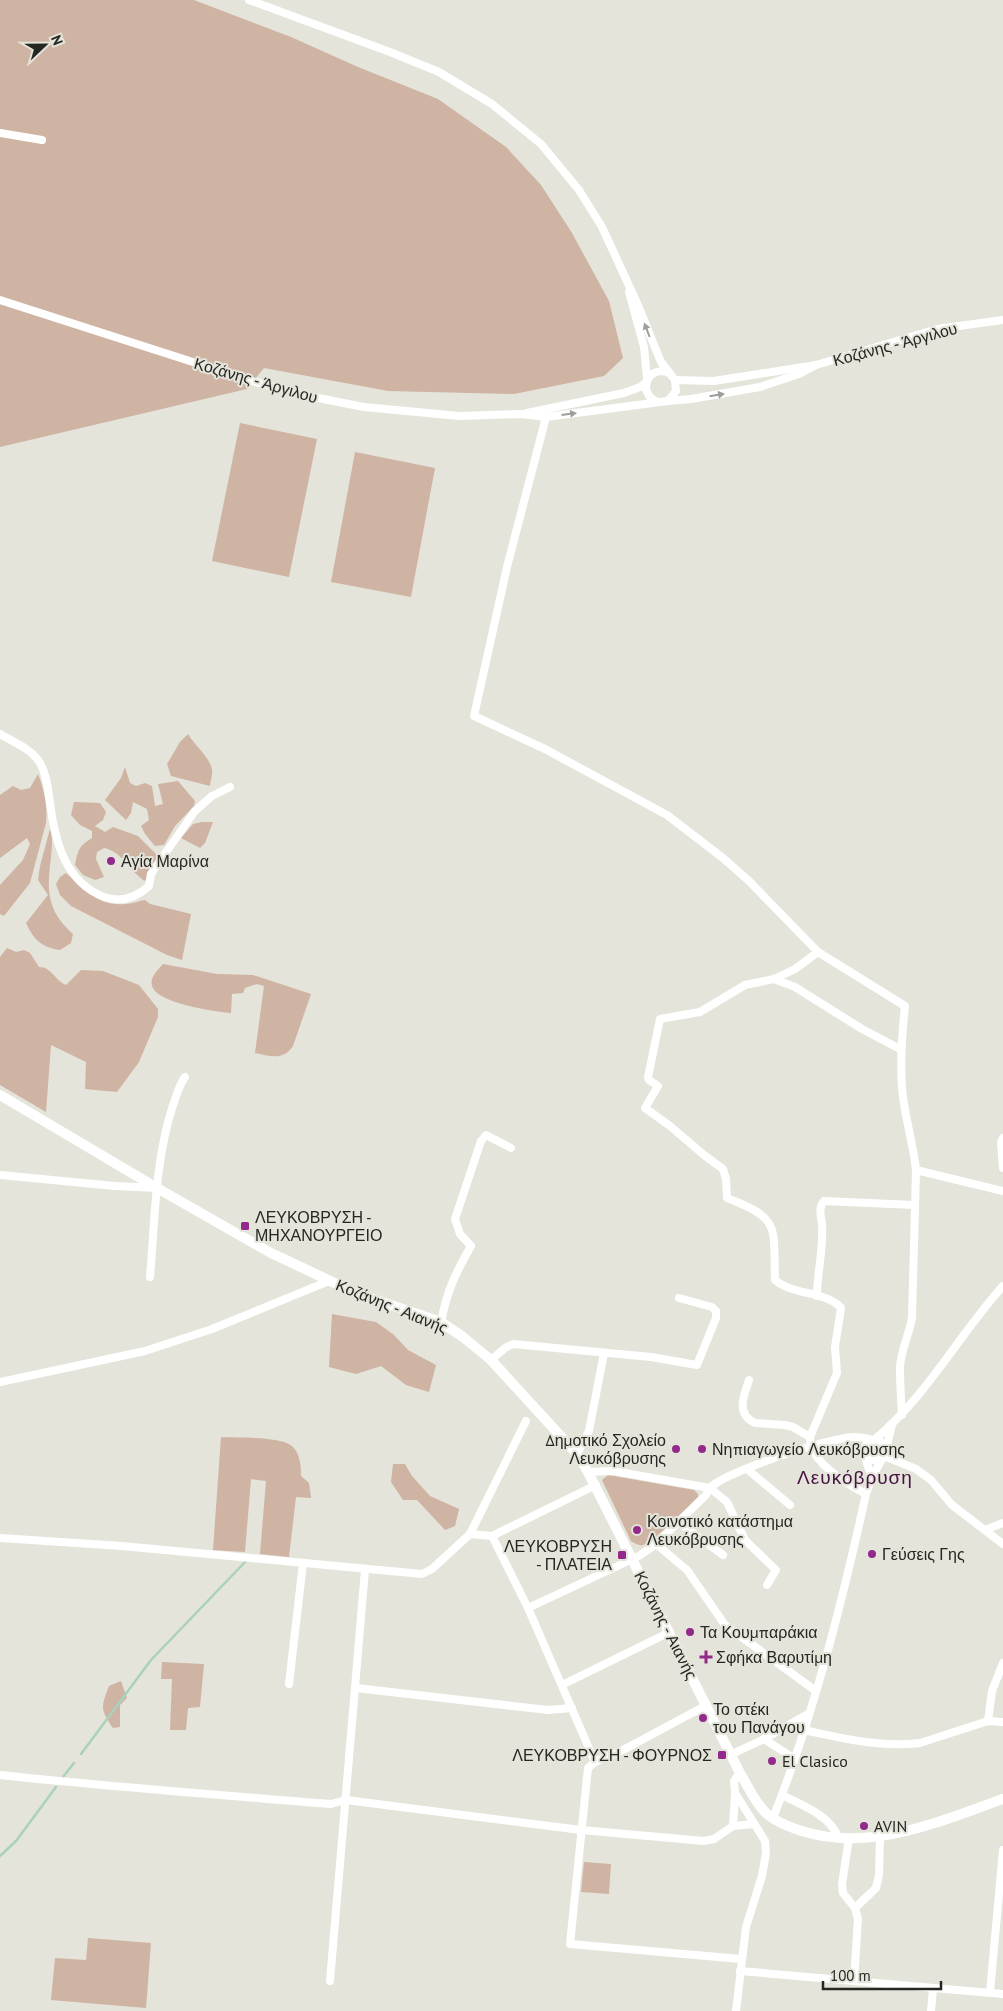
<svg xmlns="http://www.w3.org/2000/svg" width="1003" height="2011" viewBox="0 0 1003 2011" font-family="'PT Sans',sans-serif">
	<rect width="100%" height="100%" fill="#e4e4da"/>
	<g fill="#cfb3a3">
		<path d="M0,0H194L291,37L358,67L438,99L506,147L541,185L572,233L609,301L623,358L604,376L514,394L388,391L264,368L247,389L0,447Z"/>
		<path d="M240,423L317,439L289,577L212,561Z"/>
		<path d="M355,452L435,468L411,597L331,582Z"/>
		<path d="M188,734C194,745 210,757 212,770C213,775 210,782 210,786L171,776L167,764L180,742Z"/>
		<path d="M125,767L130,783L136,786L145,783L152,786L155,806L163,804L158,784L178,781L195,801L194,806L175,826L164,845L155,846L145,834L141,826L149,820L147,809L133,802L131,813L126,820L105,800L121,778Z"/>
		<path d="M38,774C44,790 48,806 46,823L30,883L4,916L0,914V885L23,860L30,844L27,838L0,858V795L13,786L21,790L30,788Z"/>
		<path d="M74,802L100,803L106,812L103,820L95,826L105,832L113,827L138,836L156,854V861L145,881C130,872 122,851 104,848L97,852L96,859L104,877L95,880L83,875L75,865C78,850 79,846 92,838V831L80,825L71,815Z"/>
		<path d="M202,822H213L205,843L200,848L181,838L193,824Z"/>
		<path d="M50,829C53,838 52,848 51,857C47,890 46,910 73,934L71,943L60,950C41,947 34,940 26,923L48,895L38,880L40,866Z"/>
		<path d="M66,873C84,888 99,907 125,904C132,904 138,901 145,900L150,904L191,914L182,960L167,955L71,906L60,895L56,884L60,877Z"/>
		<path d="M7,948L16,952L24,950L30,953L39,967C52,967 54,980 66,985L81,970L103,971L139,985L158,1009V1017L139,1062L117,1092L85,1089L86,1062L51,1045L46,1112L0,1085V957Z"/>
		<path d="M163,964L217,974L253,975L311,994L293,1046C283,1061 270,1056 255,1053L264,986L257,984L245,988L243,993L232,994L231,1013C215,1012 159,1003 153,988C148,979 157,971 163,964Z"/>
		<path d="M332,1314L376,1322L394,1335L408,1350L436,1365L429,1392L406,1385L381,1366L356,1374L329,1367Z"/>
		<path d="M221,1437C238,1438 280,1436 292,1446C300,1453 301,1466 301,1476L309,1483L311,1498L296,1497L289,1557L260,1554L266,1481L251,1479L245,1552L213,1550Z"/>
		<path d="M393,1464H405L412,1476L430,1496L459,1509L455,1526L445,1530L417,1500H403L391,1482Z"/>
		<path d="M608,1475L694,1490L698,1494V1497C688,1507 653,1542 643,1545C638,1546 635,1543 631,1541L602,1480Z"/>
		<path d="M162,1662L204,1664L200,1707L188,1708L186,1730H170L172,1679H161Z"/>
		<path d="M121,1681L127,1698L120,1705V1727L113,1728C100,1709 101,1707 109,1686Z"/>
		<path d="M584,1862L611,1864L609,1894L581,1892Z"/>
		<path d="M88,1938L151,1943L146,2008L51,2000L55,1958L86,1960Z"/>
	</g>
	<g fill="none" stroke-linecap="round" stroke-linejoin="round">
		<g stroke="#aad2bb" stroke-width="2.5">
			<path d="M81,1754L151,1660L247,1560"/>
			<path d="M63,1777L74,1763"/>
			<path d="M0,1856L16,1841L56,1787"/>
		</g>
		<g stroke="#fff" stroke-width="8">
			<path d="M249,0L390,52L439,72L492,104L541,144L579,190L602,227L637,303L661,362L675,380L676,391L668,401"/>
			<path d="M0,133L42,140"/>
			<path d="M629,292L644,347L647,378"/>
			<path d="M0,300L252,381L313,397L364,407L459,416L521,414L546,417L668,401L691,399L760,387L799,374L816,365"/>
			<path d="M675,380L714,381L816,365L937,329L1003,320"/>
			<path d="M658,402C636,394 647,364 669,373"/>
			<path d="M527,413L624,393L640,387L645,383"/>
			<path d="M546,417L507,567L474,716L545,749L667,815L723,858L749,881L818,952L905,1006C902,1033 900,1060 902,1087C904,1115 913,1142 916,1170L912,1318C909,1335 901,1350 900,1367C900,1383 901,1399 902,1415"/>
			<path d="M0,734C13,742 32,749 40,763C47,775 48,790 50,803C55,841 65,882 104,897C122,903 136,898 149,886L151,874L157,865L195,811L212,796L230,787"/>
			<path d="M774,979L795,969L818,952"/>
			<path d="M1003,1138L1001,1142L1003,1168"/>
			<path d="M916,1170L1003,1191"/>
			<path d="M0,1175L115,1186L157,1188"/>
			<path d="M150,1277C155,1219 155,1160 173,1105C177,1095 179,1085 185,1077"/>
			<path d="M817,1296C817,1270 824,1250 822,1224C821,1215 818,1208 824,1201L914,1205"/>
			<path d="M441,1322C447,1291 455,1274 471,1246L460,1234L455,1219L481,1141L486,1135L511,1148"/>
			<path d="M491,1360L505,1348L513,1344L651,1357L697,1365L716,1318V1311L712,1307L679,1298"/>
			<path d="M749,1380C744,1396 735,1413 755,1423L785,1425L793,1427L810,1437"/>
			<path d="M0,1382L145,1351L212,1329L329,1281"/>
			<path d="M886,1449L892,1425"/>
			<path d="M577,1454L589,1431L604,1353"/>
			<path d="M865,1455L870,1460H879L884,1456L885,1446L880,1441L874,1440L866,1445C863,1455 868,1467 872,1477"/>
			<path d="M747,1469L790,1505"/>
			<path d="M588,1472L613,1471L710,1488L727,1502L745,1540L776,1570L767,1585"/>
			<path d="M866,1494C845,1483 809,1461 810,1437L837,1373L835,1347L841,1308C829,1292 792,1295 775,1280C773,1227 782,1219 727,1198L726,1179L723,1169L704,1155L670,1126L645,1108L658,1086L649,1080L648,1077L660,1019L700,1012L745,985L774,979L795,987L862,1029L900,1049"/>
			<path d="M678,1522L723,1555"/>
			<path d="M985,1530L1003,1523"/>
			<path d="M470,1534L526,1421"/>
			<path d="M492,1536L528,1608L595,1762"/>
			<path d="M0,1538L122,1546L422,1574L432,1569L470,1534L492,1536L596,1485"/>
			<path d="M656,1544L687,1570L725,1625L816,1691"/>
			<path d="M528,1608L639,1556L656,1544L706,1495C707,1493 708,1490 710,1488C724,1472 831,1437 855,1437C861,1437 868,1439 874,1440C927,1396 958,1336 1003,1286"/>
			<path d="M289,1684L303,1563"/>
			<path d="M562,1685L670,1632"/>
			<path d="M356,1688L548,1710L572,1708"/>
			<path d="M707,1705L623,1750L595,1762L588,1768L570,1944L741,1959"/>
			<path d="M988,1721L992,1691L1003,1663"/>
			<path d="M804,1730C842,1738 880,1748 920,1743L988,1721L1003,1722"/>
			<path d="M764,1739L795,1759"/>
			<path d="M732,1754L764,1739L808,1714"/>
			<path d="M0,1775C110,1787 221,1795 331,1804L346,1800L581,1830L704,1841L714,1839L733,1826L735,1793"/>
			<path d="M782,1795C801,1805 830,1815 838,1837"/>
			<path d="M773,1818C814,1714 842,1603 866,1494L872,1477L884,1456L916,1469L931,1480L952,1505L1003,1544"/>
			<path d="M733,1826L754,1824"/>
			<path d="M849,1838L842,1884L843,1893L855,1908L858,1919L854,1981"/>
			<path d="M855,1908L876,1888L879,1875L880,1836"/>
			<path d="M740,1971L1003,1994"/>
			<path d="M330,1981L365,1570"/>
			<path d="M990,1992L1003,1850"/>
			<path d="M736,2011L746,1927L762,1876L766,1853L765,1841L735,1793L734,1781L740,1773"/>
			<path d="M931,2011L933,1988"/>
		</g>
		<path stroke="#fff" stroke-width="10" d="M0,1095L157,1188L271,1253L358,1294L441,1322L463,1337L491,1360L577,1454L588,1472L740,1773C748,1786 754,1801 765,1812C774,1821 789,1827 802,1831C870,1853 940,1821 1003,1799"/>
	</g>
	<defs><path id="oneway-solid" d="M-6-.8H1V-3.2L6.5 0L1 3.2V.8H-6Z" transform="scale(1.25)"/></defs>
	<g fill="#9d9d9c">
		<use href="#oneway-solid" transform="translate(647 330) rotate(-111)"/>
		<use href="#oneway-solid" transform="translate(717 395) rotate(-9)"/>
		<use href="#oneway-solid" transform="translate(569 414) rotate(-7)"/>
	</g>
	<g fill="#94298c" stroke="#e4e4da" stroke-width="2">
		<circle cx="111" cy="861" r="5"/>
		<rect x="240" y="1221" width="10" height="10" rx="2.5"/>
		<circle cx="676" cy="1449" r="5"/>
		<circle cx="702" cy="1449" r="5"/>
		<circle cx="637" cy="1530" r="5"/>
		<circle cx="872" cy="1554" r="5"/>
		<rect x="617" y="1550" width="10" height="10" rx="2.5"/>
		<circle cx="690" cy="1632" r="5"/>
		<path d="M703.5 1649.5h5v5h5v5h-5v5h-5v-5h-5v-5h5z"/>
		<circle cx="703" cy="1718" r="5"/>
		<rect x="717" y="1750" width="10" height="10" rx="2.5"/>
		<circle cx="772" cy="1761" r="5"/>
		<circle cx="864" cy="1826" r="5"/>
	</g>
	<g text-anchor="middle" stroke-width="4" stroke-linejoin="round" paint-order="stroke">
		<g font-size="16" fill="#262622" stroke="#e4e4da">
			<text transform="translate(895 344) rotate(-15)" y="6">Κοζάνης - Άργιλου</text>
			<text transform="translate(256 380) rotate(16)" y="6">Κοζάνης - Άργιλου</text>
			<text transform="translate(392 1306) rotate(22)" y="6">Κοζάνης - Αιανής</text>
			<text transform="translate(666 1625) rotate(63)" y="6">Κοζάνης - Αιανής</text>
		</g>
		<g font-size="16" fill="#262622" stroke="#e4e4da" text-anchor="start">
			<text x="121" y="867">Αγία Μαρίνα</text>
			<text x="255" y="1223">ΛΕΥΚΟΒΡΥΣΗ -<tspan x="255" dy="18">ΜΗΧΑΝΟΥΡΓΕΙΟ</tspan></text>
			<text x="666" y="1446" text-anchor="end">Δημοτικό Σχολείο<tspan x="666" dy="18">Λευκόβρυσης</tspan></text>
			<text x="712" y="1455">Νηπιαγωγείο Λευκόβρυσης</text>
			<text x="647" y="1527">Κοινοτικό κατάστημα<tspan x="647" dy="18">Λευκόβρυσης</tspan></text>
			<text x="612" y="1552" text-anchor="end">ΛΕΥΚΟΒΡΥΣΗ<tspan x="612" dy="18">- ΠΛΑΤΕΙΑ</tspan></text>
			<text x="882" y="1560">Γεύσεις Γης</text>
			<text x="700" y="1638">Τα Κουμπαράκια</text>
			<text x="716" y="1663">Σφήκα Βαρυτίμη</text>
			<text x="713" y="1715">Το στέκι<tspan x="713" dy="18">του Πανάγου</tspan></text>
			<text x="712" y="1761" text-anchor="end">ΛΕΥΚΟΒΡΥΣΗ - ΦΟΥΡΝΟΣ</text>
			<text x="782" y="1767">El Clasico</text>
			<text x="874" y="1832">AVIN</text>
		</g>
		<g font-size="19" letter-spacing="1" fill="#451241" stroke="#e4e4da">
			<text x="855" y="1484">Λευκόβρυση</text>
		</g>
	</g>
	<g transform="translate(45 45) rotate(68)" stroke="#e4e4da" stroke-width="4" paint-order="stroke">
	<path d="M0-4L9 19L0 12L-9 19Z" fill="#262622"/>
	<text y="-8" font-size="14" font-weight="bold" text-anchor="middle" fill="#262622">N</text>
	</g>
	<path d="M823 1981v8h118v-8" fill="none" stroke="#262622" stroke-width="2.5"/>
	<text x="830" y="1981" font-size="15" fill="#262622" stroke="#e4e4da" stroke-width="4" paint-order="stroke">100 m</text>
</svg>
